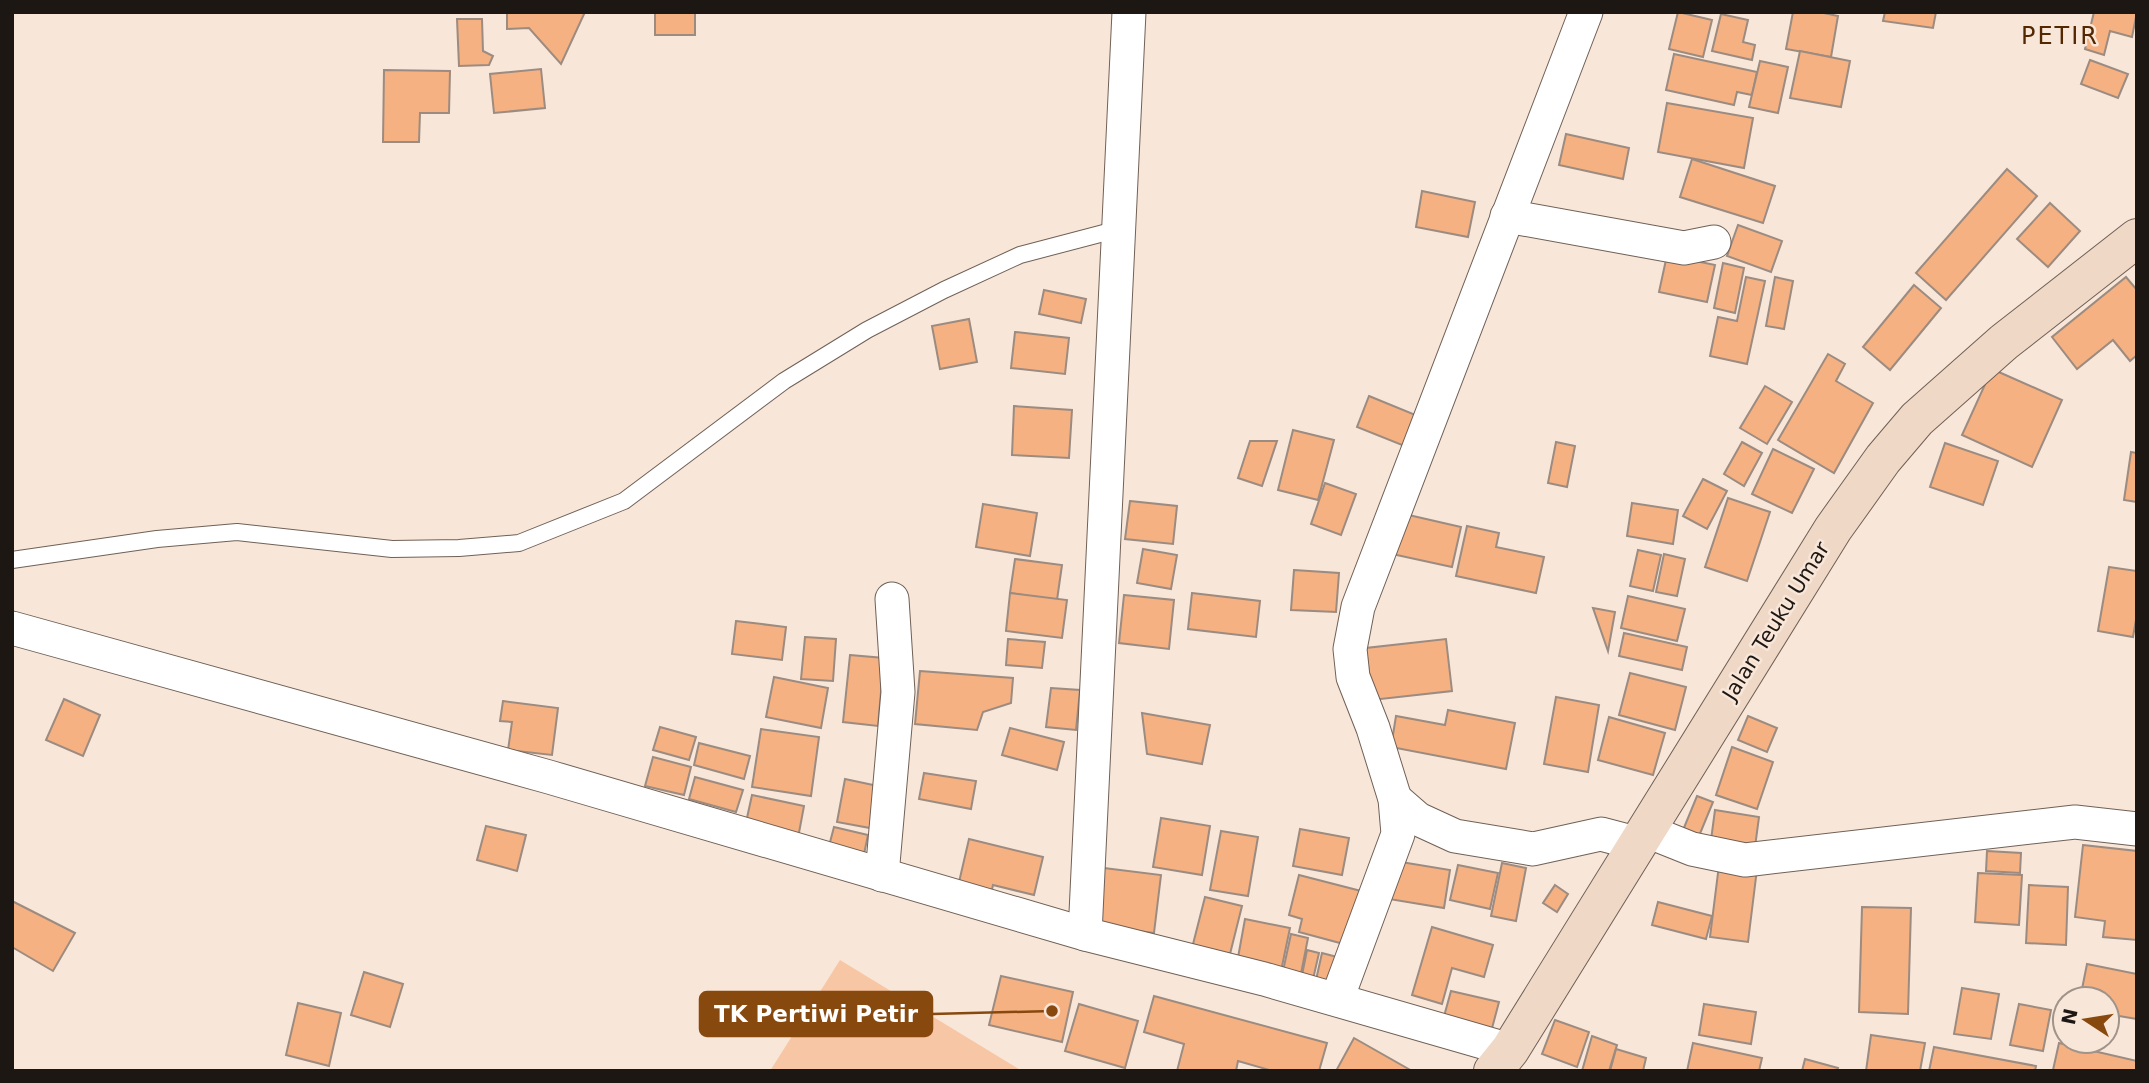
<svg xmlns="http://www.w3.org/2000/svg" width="2149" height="1083" viewBox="0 0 2149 1083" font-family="'DejaVu Sans',sans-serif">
	<rect width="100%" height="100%" fill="#f8e6d9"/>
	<path fill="#f7c6a5" d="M840,960L1022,1071H770Z"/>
	<g fill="#f5b181" stroke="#9c8b80" stroke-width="2">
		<path d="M507,12H585L561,64L529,28L507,29Z"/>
		<rect x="655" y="12" width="40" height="23"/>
		<path d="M1678,12L1712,20L1703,57L1669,49Z"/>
		<path d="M1793,12H1819L1838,16L1831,57L1786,49Z"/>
		<path d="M1885,12H1936L1933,28L1883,21Z"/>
		<path d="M2094,12H2137L2132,37L2110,31L2104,55L2085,49Z"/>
		<path d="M1721,14L1748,20L1743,42L1755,45L1752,60L1712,51Z"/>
		<path d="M457,19H482L483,51L493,56L489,65L459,66Z"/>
		<path d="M1800,51L1850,61L1841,107L1790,98Z"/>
		<path d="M1674,54L1757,72L1752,95L1737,92L1734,105L1666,90Z"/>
		<path d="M2090,60L2128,74L2118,98L2081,84Z"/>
		<path d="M1760,61L1788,67L1778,113L1749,107Z"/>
		<path d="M541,69L545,108L494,113L490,74Z"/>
		<path d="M384,70L450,71L449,113H420L419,142H383Z"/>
		<path d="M1667,103L1753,118L1744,168L1658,152Z"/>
		<path d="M1566,134L1629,148L1623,179L1559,165Z"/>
		<path d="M1692,159L1775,186L1763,223L1680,197Z"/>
		<path d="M2007,169L2037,196L1946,300L1916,273Z"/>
		<path d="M1422,191L1475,202L1468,237L1416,227Z"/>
		<path d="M2050,203L2080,231L2048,267L2017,239Z"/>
		<path d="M1738,225L1782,241L1771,272L1727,256Z"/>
		<path d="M1667,255L1715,265L1707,302L1659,292Z"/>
		<path d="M1723,263L1744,268L1735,313L1714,308Z"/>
		<path d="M1746,277L1765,281L1747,364L1710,356L1718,317L1737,321Z"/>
		<path d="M1775,277L1793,281L1784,329L1766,326Z"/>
		<path d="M2126,277L2137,290V355L2130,361L2113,340L2077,369L2052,337Z"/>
		<path d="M1914,285L1941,308L1890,370L1863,347Z"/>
		<path d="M1044,290L1086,299L1081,323L1039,314Z"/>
		<path d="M969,319L977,362L940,369L932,326Z"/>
		<path d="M1015,332L1069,338L1065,374L1011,368Z"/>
		<path d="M1828,354L1845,364L1836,381L1873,403L1834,473L1778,440Z"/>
		<path d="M1992,369L2062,400L2032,467L1962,435Z"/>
		<path d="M1765,386L1792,402L1767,444L1740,428Z"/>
		<path d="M1369,396L1418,416L1407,447L1357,427Z"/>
		<path d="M1014,406L1072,410L1069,458L1012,455Z"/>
		<path d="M1293,430L1334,440L1318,500L1278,490Z"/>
		<path d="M1250,441H1277L1262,486L1238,478Z"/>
		<path d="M1556,442L1575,446L1567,487L1548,483Z"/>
		<path d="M1742,442L1762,453L1744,486L1724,474Z"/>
		<path d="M1945,443L1998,461L1983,505L1930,487Z"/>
		<path d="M1773,449L1814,469L1792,513L1752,494Z"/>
		<path d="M2131,452L2137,453V502L2124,500Z"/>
		<path d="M1703,479L1727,491L1707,529L1683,516Z"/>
		<path d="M1325,483L1356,494L1341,535L1311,524Z"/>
		<path d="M1728,498L1770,512L1747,581L1705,567Z"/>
		<path d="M1130,501L1177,506L1173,544L1125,539Z"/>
		<path d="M1632,503L1678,510L1673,544L1627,536Z"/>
		<path d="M983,504L1037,513L1030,556L976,547Z"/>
		<path d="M1400,513L1461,527L1452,567L1392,554Z"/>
		<path d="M1467,526L1499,533L1496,547L1544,557L1536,593L1456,576Z"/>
		<path d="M1143,549L1177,555L1171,589L1137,583Z"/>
		<path d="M1638,550L1661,555L1653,591L1630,586Z"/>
		<path d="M1664,554L1685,559L1677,596L1656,592Z"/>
		<path d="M1015,559L1062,565L1057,600L1010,593Z"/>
		<path d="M2109,567L2137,571V614L2133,637L2098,631Z"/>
		<path d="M1294,570L1339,573L1336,612L1291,610Z"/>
		<path d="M1010,593L1067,600L1062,638L1006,631Z"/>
		<path d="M1192,593L1260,601L1256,637L1188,629Z"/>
		<path d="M1124,595L1174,600L1169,649L1119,643Z"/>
		<path d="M1628,596L1685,609L1677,641L1621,628Z"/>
		<path d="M1593,608L1615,612L1608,651Z"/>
		<path d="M736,621L786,627L782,660L732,654Z"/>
		<path d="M1624,633L1687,647L1682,670L1619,656Z"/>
		<path d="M805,637L836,639L833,681L801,679Z"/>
		<path d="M1008,639L1045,642L1042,668L1006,665Z"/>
		<path d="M1446,639L1452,691L1372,700L1366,648Z"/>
		<path d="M850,655L884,658L878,726L843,722Z"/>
		<path d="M920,671L1013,678L1011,703L983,712L977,730L915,724Z"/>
		<path d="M1630,673L1686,687L1675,730L1619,715Z"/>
		<path d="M774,677L828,688L821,728L766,717Z"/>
		<path d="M1051,688L1080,690L1076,730L1046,727Z"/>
		<path d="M1556,697L1599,705L1588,772L1544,764Z"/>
		<path d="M64,699L100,715L83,756L46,740Z"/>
		<path d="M503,701L558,708L552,755L508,750L512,722L500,721Z"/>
		<path d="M1448,710L1515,723L1506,769L1391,747L1396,716L1445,725Z"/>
		<path d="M1142,713L1210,725L1202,764L1147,754Z"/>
		<path d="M1748,716L1777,728L1767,752L1738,740Z"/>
		<path d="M1609,717L1665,733L1653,775L1598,760Z"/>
		<path d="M660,727L696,737L689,760L653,750Z"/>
		<path d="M1010,728L1064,742L1057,770L1002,755Z"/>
		<path d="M761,729L819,737L811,796L752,787Z"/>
		<path d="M699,743L750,756L744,779L694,765Z"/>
		<path d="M1732,747L1773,762L1757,809L1716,795Z"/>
		<path d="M653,757L691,767L684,795L645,786Z"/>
		<path d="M924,773L976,781L971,809L919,799Z"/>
		<path d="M695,777L743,790L736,812L689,799Z"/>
		<path d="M845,779L878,786L870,828L837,822Z"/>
		<path d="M752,795L804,806L798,838L745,827Z"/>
		<path d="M1697,796L1713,802L1697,841L1681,835Z"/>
		<path d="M1715,810L1759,817L1755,847L1711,840Z"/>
		<path d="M1161,818L1210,826L1202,875L1153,867Z"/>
		<path d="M486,826L526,835L517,871L477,860Z"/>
		<path d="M834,827L868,835L864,854L829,846Z"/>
		<path d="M1300,829L1349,838L1342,875L1293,866Z"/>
		<path d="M1221,831L1258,837L1248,896L1210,890Z"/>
		<path d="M969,839L1043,857L1034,895L993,885L989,903L956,895Z"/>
		<path d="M2083,845L2137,851V940L2103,937L2105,921L2075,917Z"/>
		<path d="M1987,851L2021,853L2020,873L1986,871Z"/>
		<path d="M1395,861L1450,870L1444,908L1389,899Z"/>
		<path d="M1502,863L1526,868L1516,921L1491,916Z"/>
		<path d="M1458,865L1498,873L1490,909L1450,900Z"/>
		<path d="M1719,865L1757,869L1748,942L1710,937Z"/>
		<path d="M1104,868L1161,875L1154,933L1096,926Z"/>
		<path d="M1978,873L2022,875L2019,925L1975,922Z"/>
		<path d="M1299,875L1365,892L1351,946L1299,932L1302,919L1289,915Z"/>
		<path d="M1555,885L1568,894L1557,912L1543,903Z"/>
		<path d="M2029,885L2068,887L2066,945L2026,943Z"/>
		<path d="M1205,897L1242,906L1228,962L1191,952Z"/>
		<path d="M12,901L75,933L53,971L12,947Z"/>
		<path d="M1658,902L1712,916L1706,939L1652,925Z"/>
		<path d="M1862,907L1911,908L1908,1014L1859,1012Z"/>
		<path d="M1245,919L1290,928L1281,971L1237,963Z"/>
		<path d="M1432,927L1493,945L1484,977L1452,968L1442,1004L1412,995Z"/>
		<path d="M1291,934L1308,938L1299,984L1281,980Z"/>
		<path d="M1307,950L1319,953L1311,988L1300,985Z"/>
		<path d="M1322,953L1341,958L1333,993L1314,989Z"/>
		<path d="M2087,964L2137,974V1019L2107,1014V999H2080Z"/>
		<path d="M364,972L403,984L390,1027L351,1015Z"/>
		<path d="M1001,976L1073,992L1062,1042L989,1025Z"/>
		<path d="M1962,988L1999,994L1991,1039L1954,1034Z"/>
		<path d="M1451,991L1499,1002L1491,1032L1443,1020Z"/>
		<path d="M1154,996L1327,1043L1319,1071H1273L1238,1061L1236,1071H1177L1184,1044L1144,1032Z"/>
		<path d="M298,1003L341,1013L329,1066L286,1055Z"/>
		<path d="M1079,1004L1138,1021L1125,1068L1065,1051Z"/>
		<path d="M1704,1004L1756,1012L1751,1044L1699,1035Z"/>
		<path d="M2019,1004L2051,1010L2043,1051L2010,1045Z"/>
		<path d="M1555,1020L1589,1032L1577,1067L1542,1054Z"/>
		<path d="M1871,1035L1925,1043L1920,1071H1866Z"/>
		<path d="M1592,1036L1617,1045L1609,1071H1582Z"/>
		<path d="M1354,1038L1412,1071H1336Z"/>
		<path d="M1693,1043L1762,1058L1759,1071H1687Z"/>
		<path d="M2059,1043L2137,1061V1071L2053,1070Z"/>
		<path d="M1934,1047L2036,1066L2035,1071H1929Z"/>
		<path d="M1616,1049L1646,1058L1643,1071H1610Z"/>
		<path d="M1805,1059L1838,1068L1837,1071H1802Z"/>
	</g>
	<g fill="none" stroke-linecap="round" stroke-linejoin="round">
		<defs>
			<path id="service" d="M12,560L157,539L237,532L392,549L459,548L519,543L624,501L784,381L867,330L944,290L1020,255L1119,229"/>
			<g id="minor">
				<path d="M1507,216L1684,248L1714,242"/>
				<path d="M12,628L549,777L1085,934L1264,979L1510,1050"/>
				<path d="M1395,799L1418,819L1455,836L1533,849L1601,834L1639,844"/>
				<path d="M1647,831L1692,849L1745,860L2075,822L2137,829"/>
				<path d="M882,875L898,692L892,599"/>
				<path d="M1085,934L1129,12"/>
				<path d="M1337,999L1398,834L1395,799L1373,728L1353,677L1350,649L1358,607L1586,12"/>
			</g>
			<path id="secondary" d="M1493,1071L1510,1050L1833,529L1883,459L1917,419L2004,342L2137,238"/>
		</defs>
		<use href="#service" stroke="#706056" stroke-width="18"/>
		<use href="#minor" stroke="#706056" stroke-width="35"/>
		<use href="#secondary" stroke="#706056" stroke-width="40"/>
		<use href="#service" stroke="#fff" stroke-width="16"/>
		<use href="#minor" stroke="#fff" stroke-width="33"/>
		<use href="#secondary" stroke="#f0d8c6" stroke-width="38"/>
	</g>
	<g text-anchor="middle" stroke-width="5" stroke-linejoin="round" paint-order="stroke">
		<g font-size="21" fill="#1d1713" stroke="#f8e6d9">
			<text transform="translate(1776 621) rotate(-58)" y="7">Jalan Teuku Umar</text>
		</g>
		<g font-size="24" letter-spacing="2" fill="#532801" stroke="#f8e6d9">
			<text x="2060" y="44">PETIR</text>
		</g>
	</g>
	<path fill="none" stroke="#88490f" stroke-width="2.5" d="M1052 1011L932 1014"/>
	<circle fill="#88490f" stroke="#f8e6d9" stroke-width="2.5" cx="1052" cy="1011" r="7"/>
	<rect fill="#88490f" stroke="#88490f" stroke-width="2.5" x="700" y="992" width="232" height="44" rx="7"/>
	<g font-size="23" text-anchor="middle" font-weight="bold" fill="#fff">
		<text x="816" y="1022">TK Pertiwi Petir</text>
	</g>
	<rect width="2149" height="1083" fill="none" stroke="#1d1713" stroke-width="28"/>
	<g transform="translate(2086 1020) rotate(282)"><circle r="33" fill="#f8e6d9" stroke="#a0938a" stroke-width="2"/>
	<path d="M0-5L12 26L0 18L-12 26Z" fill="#88490f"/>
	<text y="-10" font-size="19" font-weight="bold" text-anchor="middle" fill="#1d1713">N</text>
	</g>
</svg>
